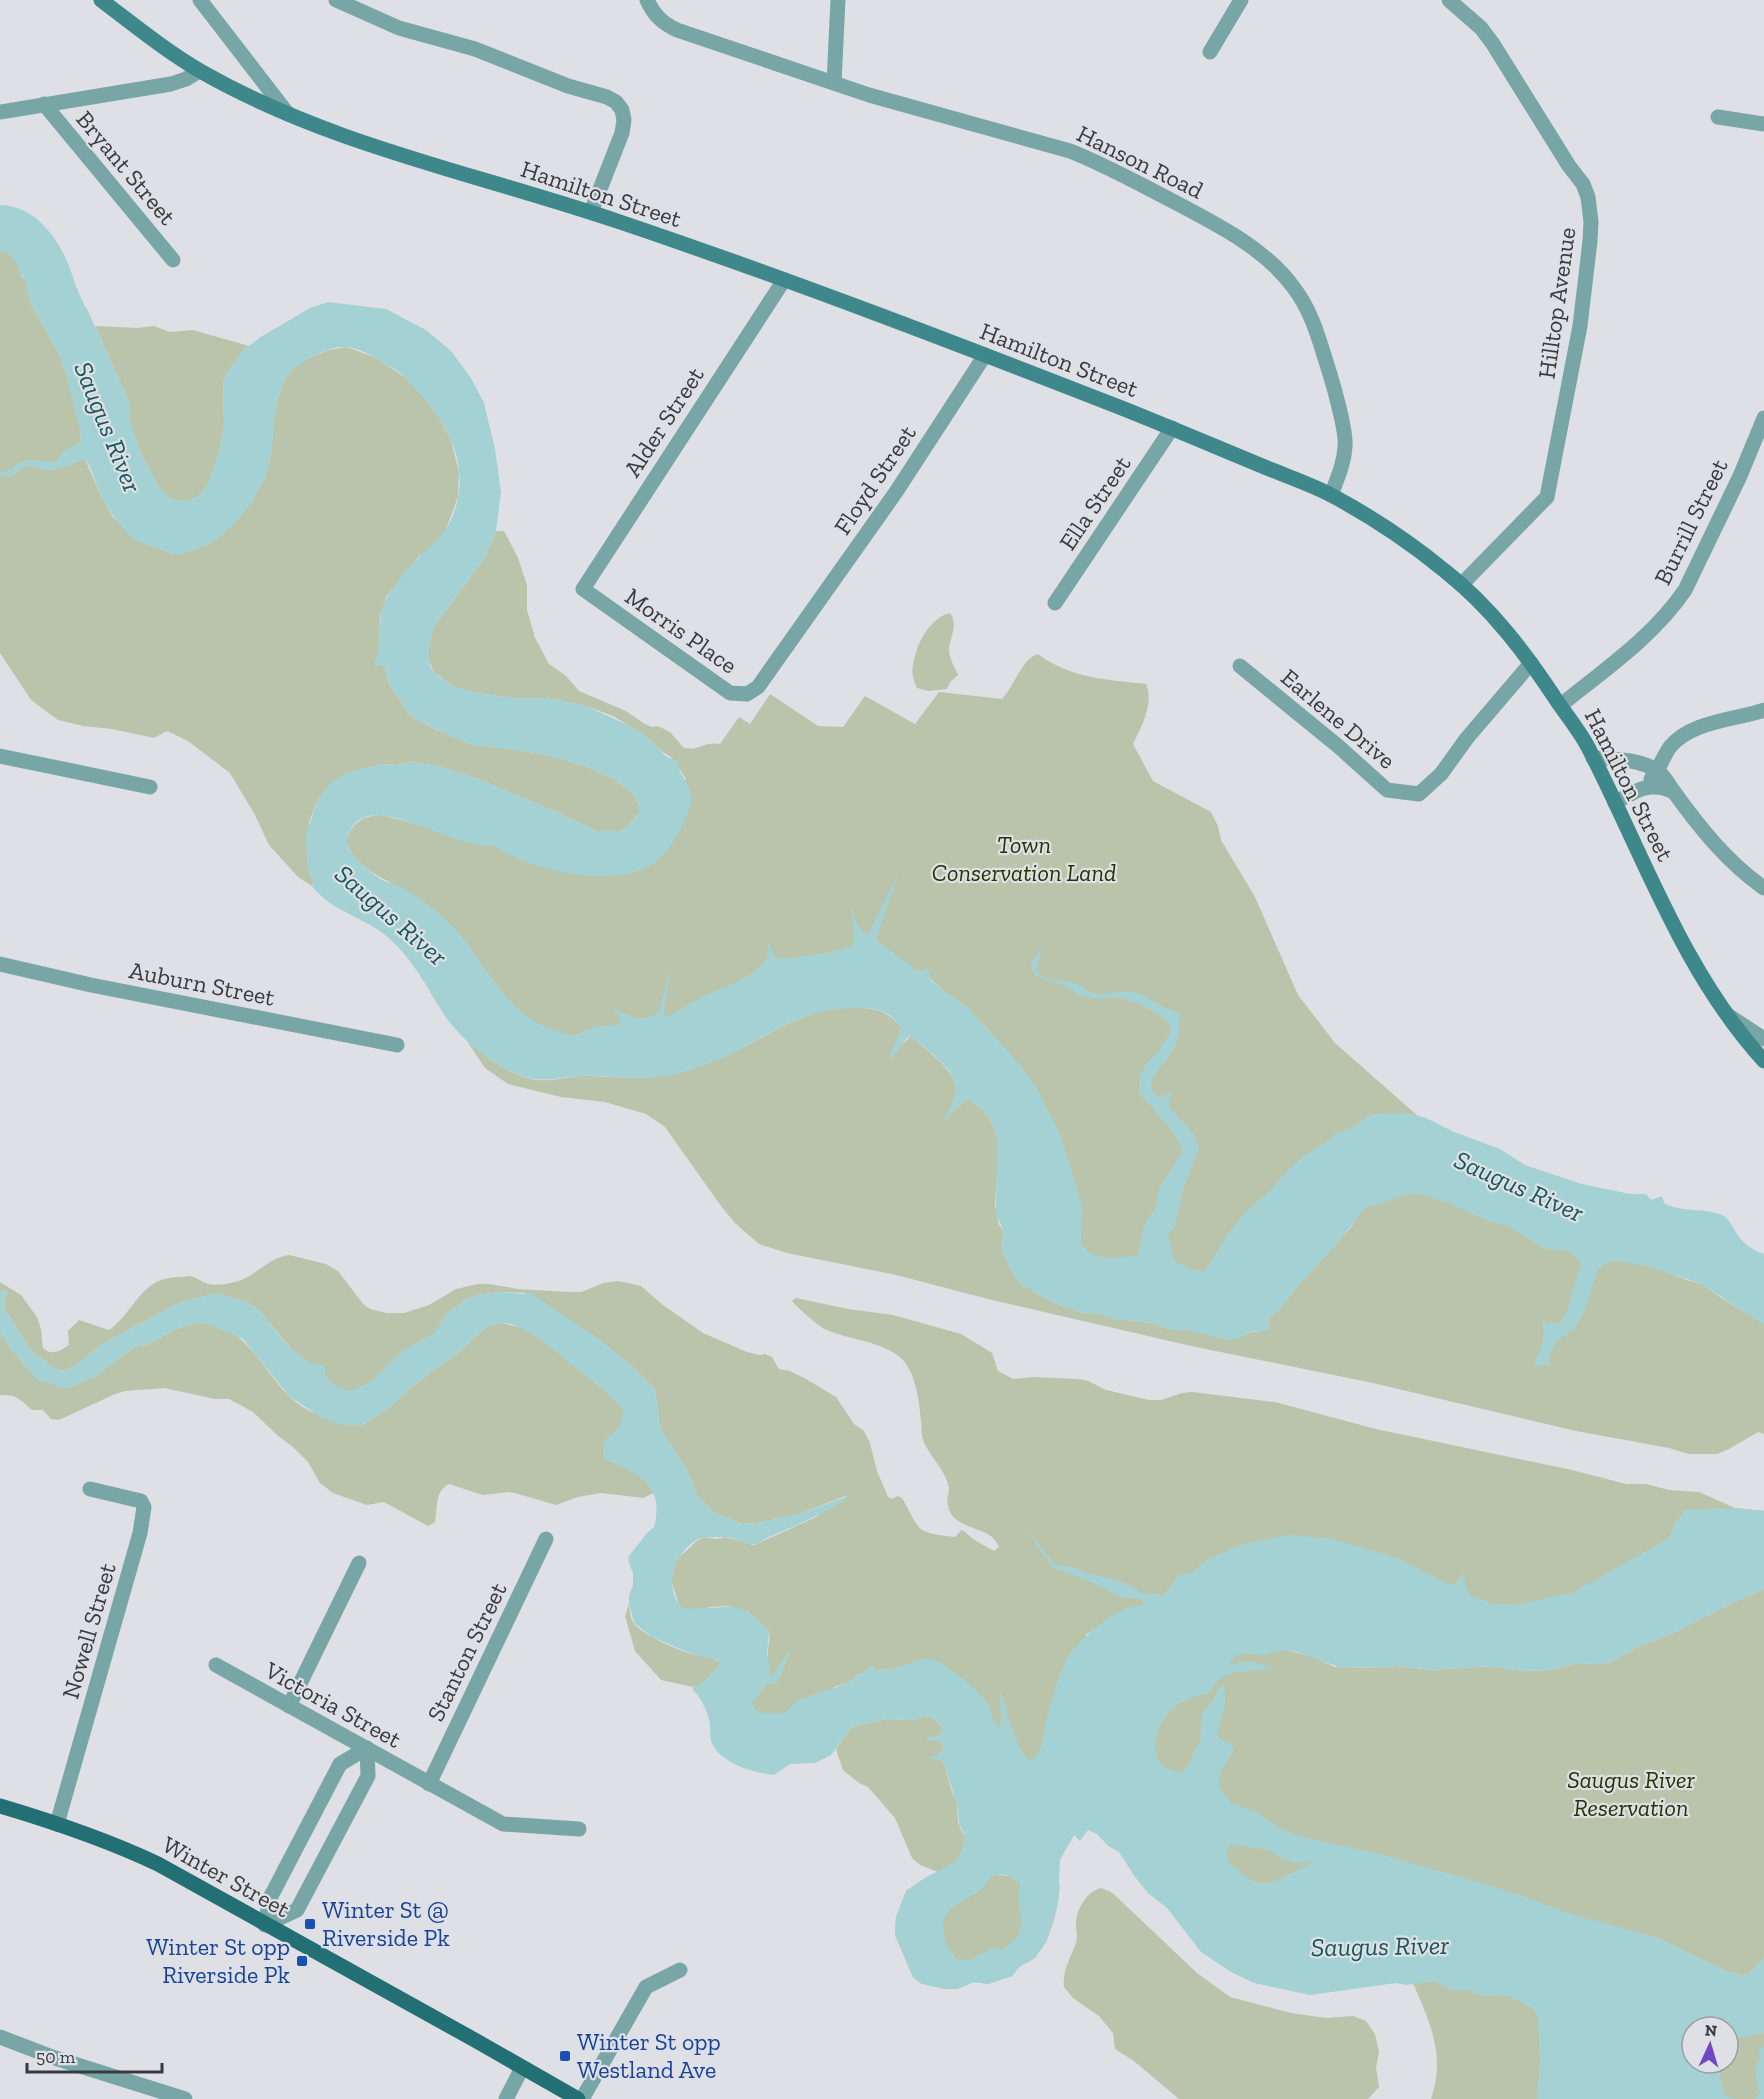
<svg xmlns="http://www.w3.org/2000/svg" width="1764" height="2099" viewBox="0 0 1764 2099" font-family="'Zilla Slab',serif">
	<rect width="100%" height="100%" fill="#dee0e6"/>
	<g fill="#b9c4aa">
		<path d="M0,250L9,253L17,262L22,277L27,281L30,302L62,359L61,362L66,372L80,426L81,440L85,459L98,489L113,517L137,540L173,554H179L206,545L220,536L242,514L255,496L265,477L271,455L274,412L283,382L289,371L308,358L329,350L347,347L376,358L408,379L438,415L451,440L459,472L458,497L445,532L428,551L418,557L386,597L380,617L379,652L374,665L380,664L385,667L389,684L402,702L407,713L419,721L437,730L489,746L543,754L585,766L614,779L634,794L639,807V813L626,828L619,831H596L552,810L475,778L438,766L413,762L397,765L383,764L346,773L318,799L309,822L310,874L313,881L312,886L298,877L269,845L255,815L230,773L188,741L167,731L154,738L112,729L83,726L58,720L31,700L0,653Z"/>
		<path d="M95,326L138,328L154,326L170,332L193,330L249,346L243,351L223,379L224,426L219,453L208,485L202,493L192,500L181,502L171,499L164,494L158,486L141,454L130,424V406L125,393Z"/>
		<path d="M496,531H504L518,558L527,585V610L535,638L549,664L566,676L579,691L626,711L645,724L652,727L658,726L670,732L684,748C701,751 702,741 720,744L739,717L750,724L770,694L818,726L843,727L865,696L915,724L939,692L1002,699C1014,687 1022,658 1038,654C1069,678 1108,680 1146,684C1154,704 1142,725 1133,744L1153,781L1211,812L1218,826L1221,840L1255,897L1298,995L1335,1043L1427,1124L1236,1275L1086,1258L1010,1055L985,1026L922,972L916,970L663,1026L567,1037L532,1026L412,894C390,882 352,867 346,840C353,822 362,816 381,815L594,869L686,779L672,758L660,750L643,734L613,716L586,706L546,698H511L472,692L452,686L434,672L429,661V647L433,628L485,557Z"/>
		<path d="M950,613C959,625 949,638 949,652C950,660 955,667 958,675L950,682L947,689L929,691L917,688C914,681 911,673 913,665C916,645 929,618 950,613Z"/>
		<path d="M842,1008C869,1008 883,1006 902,1028L900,1033L903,1044L911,1036C924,1049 960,1072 956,1093C954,1102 949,1111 945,1120L956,1108L969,1099L983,1110L993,1125L997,1137L998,1166L995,1206L999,1225L1004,1231L1002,1243L1004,1255L1015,1277L1025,1288H1031L1037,1294L1055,1303L1086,1314L1096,1312L1115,1319L1153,1323L1170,1330H1187L1233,1338C1242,1338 1250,1330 1258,1332L1269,1326L1267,1320L1282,1306L1294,1290L1352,1226L1364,1204L1402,1173L1602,1246L1687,1280L1702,1284L1720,1297L1761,1322L1764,1325V1434L1758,1432L1729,1449L1717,1454H1689L1669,1448L1576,1431L1373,1383L1191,1346L988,1299L896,1275L787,1253L759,1244L735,1223L721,1206L665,1127L646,1114L605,1102L561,1097L508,1084L485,1068L463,1035C481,1054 506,1073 531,1079C548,1083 564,1077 581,1076C595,1075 608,1078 622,1077C635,1077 650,1073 663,1070C680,1067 700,1066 716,1060C759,1043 794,1012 842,1008Z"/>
		<path d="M289,1255L326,1264L338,1271L364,1305L370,1309L387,1313H404L429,1305L456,1289L478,1284H489L518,1289L570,1292H581L604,1283L617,1281L629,1283L641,1286L663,1305L703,1333L747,1352L759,1355L765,1354L772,1357L779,1369L790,1371L806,1379L836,1397L854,1424L864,1431L870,1443L877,1471L888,1497L892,1499L898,1496L902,1498C922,1532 913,1532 955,1537L962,1530L976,1541L994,1551L999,1547C991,1524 953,1532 948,1506C946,1501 949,1494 949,1488C946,1470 929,1456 923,1440C921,1434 922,1427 921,1421C919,1401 916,1371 900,1357C880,1341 850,1340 827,1330C820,1328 798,1308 792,1301L796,1298L848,1309L893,1315L961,1334L992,1353L998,1371L1013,1379L1033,1377L1079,1379L1088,1381L1106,1390L1149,1400H1161L1182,1393L1192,1392L1275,1402L1376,1429L1572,1470L1626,1484H1646L1669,1490L1699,1492L1735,1508L1764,1511L1539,1609L1152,1603L1108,1620L1087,1634L1083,1641L1072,1651L1060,1708L1034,1768L910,1664C898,1667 887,1671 875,1670L872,1665L863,1673L855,1676L849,1683L834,1687L810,1712L741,1720L755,1697L767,1684L774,1683L779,1678L790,1652L771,1678L768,1675C769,1667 767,1660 768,1653C768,1645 770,1639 769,1631L748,1612L728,1606L711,1607L689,1611L682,1608L678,1602L671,1580L676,1560L699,1539L705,1537L716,1539L725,1537L754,1545L814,1518L848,1495L799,1514L757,1523L743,1524L715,1513L697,1496L686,1468L660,1429L655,1390L630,1365L598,1339L529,1293L498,1292L478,1295L465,1300L446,1315L435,1334L420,1341L398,1370L337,1404L258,1309L246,1302L217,1293L181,1302L102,1344L76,1365L65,1371L55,1369L30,1350L5,1309L4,1297L8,1293L6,1290L0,1292V1282L21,1295L37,1317L41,1329L43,1348C52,1356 60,1351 69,1345L68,1331L79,1320L109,1330C138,1309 139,1277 181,1277C184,1277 187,1276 190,1276C196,1277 202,1282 208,1284C215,1286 227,1284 235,1282C256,1277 267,1258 289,1255Z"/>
		<path d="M198,1323C244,1322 261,1368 289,1396C311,1417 333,1419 362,1425L390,1407L415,1384L458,1353L480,1332L491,1325L502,1323L517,1327L520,1325L618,1390L644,1479L654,1493L643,1498L601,1493L578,1497L556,1505L518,1494L510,1492L483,1495L449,1484C434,1492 438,1507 435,1522L428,1526L384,1502L367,1505L333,1493L320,1483L308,1462L293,1447L277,1435L253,1412L229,1399H215L164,1388L125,1391L115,1394L59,1420L51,1419L43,1410H32C21,1400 16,1394 0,1395V1332L23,1364L94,1377L134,1347L147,1345L176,1329Z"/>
		<path d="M1764,1589V1958L1749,1974L1743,1976L1726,1971L1657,1938L1606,1924L1247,1885L1142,1758L1160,1658L1248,1640L1313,1657L1335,1667L1383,1668L1396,1666L1434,1670L1490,1666L1522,1671L1550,1670L1574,1664L1609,1663L1639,1646L1669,1635L1728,1605Z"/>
		<path d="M629,1604C630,1610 630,1617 633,1622C641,1635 680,1651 695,1655C704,1657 714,1655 720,1663L719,1666L702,1684L693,1687L661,1680L635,1651L625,1616Z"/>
		<path d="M924,1716L931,1717L941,1724V1735L925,1739L939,1741L944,1746L942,1752L938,1754L945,1766L952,1792L957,1803L958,1823L981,1872L1060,1884L1058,1903L1053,1923L1046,1942L1035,1958L1019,1967L1012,1976L988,1984L974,1982L957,1989H944L920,1983L913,1977L895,1935L896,1917L906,1891L925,1878L938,1872L920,1865L912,1858L895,1818L868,1787L859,1783L843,1770L836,1749L850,1729L854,1726L887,1719L911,1720Z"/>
		<path d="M1101,1888L1111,1892L1120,1900L1197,1973L1230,1997L1291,2013L1326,2018L1353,2016L1366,2021L1375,2034L1379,2052L1376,2067L1379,2087L1368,2099H1179L1134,2061L1115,2049L1113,2033L1099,2016L1073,1998L1064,1987C1062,1971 1071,1957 1076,1943C1078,1936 1076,1931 1076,1924C1076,1910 1087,1891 1101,1888Z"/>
		<path d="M1462,1975L1692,2063H1728V2027L1764,2022V2099H1431C1446,2055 1430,2023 1413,1983Z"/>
	</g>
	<g fill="#a4d2d4" fill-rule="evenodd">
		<path d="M0,205C31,205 54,232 66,259C74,277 77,294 88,311L125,393L130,406V424L135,437L141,454L158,486L171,499L188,501L202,493L208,485L219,453L224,426L223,379L243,351L259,338L310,308L328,302L386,309L426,330L451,351L471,378L484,403L495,449L501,492L496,531L485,557L433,628L429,647V661L431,668L438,676L452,686L472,692L511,698H546L586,706L628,725L643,734L667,757L678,761C677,776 695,786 691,803C684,826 667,859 644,869C611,882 565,875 532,864C518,860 504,851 490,845C457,849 386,800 359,820C349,827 343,840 350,851C358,862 372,874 384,881C388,883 393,883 397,885C413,893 428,904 442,916C475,944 495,996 531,1019C543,1027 559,1032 573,1036L595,1027L618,1025L621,1020L612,1007C631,1016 638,1025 659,1012L671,964L664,1013L665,1016H669C681,1009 693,1002 706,995C721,988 759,975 766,959C769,954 768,946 767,940L775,958L782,959L827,953L852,946L854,937L851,908C857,919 856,929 868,935L899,872L876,940L916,970L921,972L928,967L931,981L968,1008L1020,1065L1036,1087L1060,1134L1070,1165L1082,1206L1081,1243L1085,1249L1096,1256L1109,1258L1138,1256L1144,1225L1156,1207L1159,1188L1182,1152C1181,1137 1149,1105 1139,1093V1078L1147,1062L1157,1053L1172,1030C1166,1014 1134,1000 1118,998C1107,997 1093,1000 1082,996C1076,994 1072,989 1066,986C1055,981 1022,979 1033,960C1036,955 1037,952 1042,950L1036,970C1044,982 1062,980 1075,983C1082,986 1088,993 1096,994C1108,995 1121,990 1133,992C1150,995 1163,1012 1180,1012C1178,1020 1181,1027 1179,1036C1176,1043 1173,1051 1168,1058C1159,1070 1141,1085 1159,1097L1173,1092L1170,1097L1169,1107L1194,1134L1199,1148L1184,1187L1175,1225L1168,1235L1174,1261L1196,1271H1205L1231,1229L1251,1207L1273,1188L1285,1173L1304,1156L1328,1141L1337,1133L1359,1124L1367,1116L1376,1114L1407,1113L1426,1118L1454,1132L1500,1149L1525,1165L1582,1184L1630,1194H1646L1651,1200L1662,1196L1664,1203C1682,1213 1705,1207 1724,1216C1729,1219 1732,1226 1735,1231C1742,1242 1751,1250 1764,1254V1325L1702,1284L1647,1266L1618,1261L1607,1262L1598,1269L1585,1310L1575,1329L1556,1341L1548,1361L1552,1365H1532C1542,1354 1546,1334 1542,1320L1549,1324L1560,1323L1567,1311L1575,1281L1581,1265L1579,1259L1566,1250L1545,1249L1506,1225L1490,1222L1449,1203L1416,1193L1399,1196L1378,1205L1366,1207L1331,1251L1294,1290L1282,1306L1267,1320L1270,1328L1262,1332L1254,1331L1240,1338L1228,1340L1187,1330H1170L1153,1323L1115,1319L1096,1313L1086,1314L1055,1303L1037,1294L1031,1288H1025L1015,1277L1004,1255L1002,1243L1004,1231L996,1215L997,1137L993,1125L983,1110L969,1099L956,1108L944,1122C948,1112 955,1101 956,1090C958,1070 924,1048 911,1036L907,1038L891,1059H888L902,1028C888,1010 877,1008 855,1008C792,1007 754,1049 699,1067C682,1073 664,1077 646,1078C624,1079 604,1075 582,1076C556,1077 541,1085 515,1073C490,1062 458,1037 443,1013C426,986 414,961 390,939C366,917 331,912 312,886L313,881L307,863L306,834L318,799L330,783L346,773L373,766L383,764L397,765L413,762L438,766L475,778L552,810L596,831H619L626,828L639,813V807L634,794L614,779L585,766L543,754L468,744L419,721L407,713L402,702L389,684L385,667L380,664L373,665C385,648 374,617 388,596C394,586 410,564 419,557C440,540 452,526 458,498C464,471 454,439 438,416C432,406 422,397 415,389C410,384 408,379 403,375C397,370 390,367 383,363C373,356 359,348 346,347C334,346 318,353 308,359C270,378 277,420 271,455C264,497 227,542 186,553C174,557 165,551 155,547C150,545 144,544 138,541C122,532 105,505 98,488C94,478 91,467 85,459C78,462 56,471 49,470C41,470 34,465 25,467C14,471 16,480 0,475V472C18,470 11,465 21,462C33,458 44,463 56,461L64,451L80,442L81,434L66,372L61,362L62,359L30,302L29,293L26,292L27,281C14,269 21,257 0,250Z"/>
		<path d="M6,1290L9,1293L4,1297L5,1309L30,1350L55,1369L65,1371L76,1365L102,1344L181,1302L217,1293L246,1302L258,1309L289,1347L312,1364L326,1366C321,1382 338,1387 351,1391L370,1382L401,1351L434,1334L446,1315L465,1300L478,1295L498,1292L523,1294L529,1292L598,1339L630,1365L655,1390L660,1429L686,1468L697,1496L715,1513L743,1524L757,1523L799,1514L851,1495V1496C825,1513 798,1525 769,1537C764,1539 759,1544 753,1544C745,1545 735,1538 726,1537C722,1537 703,1537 700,1538C685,1546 673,1562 672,1578C671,1586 675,1602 682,1607C688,1612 724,1605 736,1607C749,1611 760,1621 769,1631L767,1655L770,1667L768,1675L771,1677L792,1647L779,1678L774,1683L767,1684L752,1703L756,1710L761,1713H784L798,1700L849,1683L855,1676L863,1673L872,1665L875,1670C895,1672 911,1659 929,1659C940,1658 981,1692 987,1703C992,1711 991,1720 999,1727L1001,1724L1000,1690C1007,1706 1015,1755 1031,1760C1043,1752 1043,1739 1045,1727C1047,1714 1061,1667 1068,1657C1080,1640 1107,1615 1128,1608C1134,1606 1140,1607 1145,1604L1140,1599L1121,1597L1091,1582L1054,1568L1038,1548L1026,1524L1042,1549L1056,1565L1076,1568L1086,1573L1108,1578L1129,1585L1142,1593L1163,1595L1179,1575L1191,1573L1208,1559L1243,1544L1289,1535L1304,1536L1332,1539L1398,1558L1448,1584H1455L1464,1573L1465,1584L1470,1595L1493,1604L1514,1605L1572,1593L1669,1538L1674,1525L1685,1510L1735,1508L1764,1511V1589L1728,1605L1669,1635L1639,1646L1609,1663L1574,1664L1550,1670L1522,1671L1490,1666L1434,1670L1396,1666L1383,1668L1339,1667L1297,1652L1284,1650L1262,1655L1246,1653L1236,1655L1228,1665L1249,1661L1274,1669C1251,1673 1220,1666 1210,1692L1203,1695H1197L1175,1706L1169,1712L1159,1727L1155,1743L1156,1757L1166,1768L1178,1773L1186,1769L1200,1740L1202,1713L1211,1703L1219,1688L1224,1684L1225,1704L1217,1734L1220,1740L1231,1744L1234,1750L1220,1772L1219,1787L1231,1803L1258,1813L1273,1824L1298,1836L1375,1853L1464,1878L1523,1896L1567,1913L1657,1938L1726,1971L1743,1976L1749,1974L1764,1958V2033L1728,2040V2027H1692V2063H1717L1725,2096L1737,2099H1537L1540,2064L1538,2017L1532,2008L1507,1996L1480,1995L1466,1990L1453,1991L1434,1981L1406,1985L1396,1983L1310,1995L1254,1983L1231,1972L1201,1952L1167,1908L1148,1893L1135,1877L1119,1852L1108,1846L1097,1834L1088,1830L1080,1841L1074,1835L1060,1860L1058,1903L1046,1942L1035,1958L1019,1967L1012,1976L988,1984L974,1982L957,1989L930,1986L920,1983L913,1977L895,1935L896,1917L906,1891L925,1878L953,1863C963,1854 969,1836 959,1825L958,1808L945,1766L942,1761L929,1758L942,1752L944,1746L939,1741L924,1739L941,1734V1724L931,1717L924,1716L911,1720L887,1719L854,1726L850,1729L831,1755L815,1763L790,1764L774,1775C754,1773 720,1763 712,1743C709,1735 711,1727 709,1719C706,1709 700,1696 693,1690V1687L702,1684L719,1666L718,1660L692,1654L652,1637L634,1623L629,1604V1595L633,1585V1573L629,1564L628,1557L647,1533L654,1527C665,1485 639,1473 605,1460C597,1436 614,1438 620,1425C622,1420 623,1414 623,1409L607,1393L535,1335L511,1324L502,1323L491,1325L480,1332L458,1353L415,1384L390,1407L361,1425H342L321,1417L290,1397L243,1339L206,1323H198L176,1329L147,1345L134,1347L94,1377L67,1389L37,1380L7,1344L0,1332V1292ZM1230,1844L1268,1850L1281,1858L1296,1863L1312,1860C1308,1867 1304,1866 1297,1870C1263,1890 1256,1888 1228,1861L1227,1852ZM1001,1874L1009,1876L1020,1883L1019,1906L1021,1922L1019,1936L1002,1950L992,1948L971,1960H958L945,1943L943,1921L951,1908L980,1891L992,1876Z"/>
		<path d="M1764,2045V2099H1755L1760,2093C1756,2081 1753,2067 1761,2057L1758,2051Z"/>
	</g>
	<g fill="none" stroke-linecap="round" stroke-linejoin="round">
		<g stroke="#78a6a7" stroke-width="15">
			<path d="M200,0L288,114"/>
			<path d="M336,0L399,28L475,49L568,86L607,97L616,102L622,110L624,120L622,133L591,212"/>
			<path d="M647,0C654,15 662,23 677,30L869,95L1070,151C1103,164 1134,181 1165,197C1210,221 1264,246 1294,288C1313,313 1320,343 1329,371C1334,387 1347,433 1345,447C1344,464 1337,479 1331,495"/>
			<path d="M1449,0L1481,28L1493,44L1569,166L1583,184L1588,197L1591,222L1590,241L1580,326L1547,497L1461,585"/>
			<path d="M1210,52L1241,0"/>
			<path d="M834,83L838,0"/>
			<path d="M44,104L173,260"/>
			<path d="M0,112L171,84L186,79L199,71"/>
			<path d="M1718,117L1764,124"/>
			<path d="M784,280L583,589L730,693L747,694L758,687L896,492L985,355"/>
			<path d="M1055,603L1172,428"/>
			<path d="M1240,666L1338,746L1387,790L1419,794L1441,774L1467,738L1531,663"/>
			<path d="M1561,705C1604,670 1653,637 1685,590L1740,476L1764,418"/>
			<path d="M0,756L150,787"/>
			<path d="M1593,758C1614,759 1641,759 1659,772C1665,777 1669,785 1674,792C1651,780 1635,791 1615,803"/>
			<path d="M1651,779C1659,769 1663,757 1670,747C1691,721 1735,720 1764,710"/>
			<path d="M1674,792C1700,828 1727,862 1764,888"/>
			<path d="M0,964L91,985L397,1045"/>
			<path d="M1729,1016L1764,1039"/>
			<path d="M216,1665L503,1824L579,1829"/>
			<path d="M289,1706L359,1563"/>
			<path d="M367,1748L368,1776L297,1910L265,1925L270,1898L340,1764Z"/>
			<path d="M429,1784L546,1539"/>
			<path d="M57,1824L140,1533L144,1507L141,1501L90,1489"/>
			<path d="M0,2037L55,2058L185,2099"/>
			<path d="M506,2099L522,2068"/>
			<path d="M582,2099L646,1987L680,1970"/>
		</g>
		<path stroke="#3e888b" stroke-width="15" d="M101,0C134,25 166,51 202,72C332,146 479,174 620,222C786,278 950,341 1114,405C1165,425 1216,447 1267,468C1289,477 1313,485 1333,496C1372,517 1411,543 1445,571C1491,607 1527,655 1559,704C1569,718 1580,732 1588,747C1643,853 1682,971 1764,1061"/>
		<path stroke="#227073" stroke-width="15" d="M0,1806C54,1822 107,1840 158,1864L473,2039L578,2099"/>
	</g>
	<g fill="#1a4fb4" stroke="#dee0e6" stroke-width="2">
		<rect x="304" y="1918" width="12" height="12" rx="3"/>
		<rect x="296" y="1955" width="12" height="12" rx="3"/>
		<rect x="559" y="2050" width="12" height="12" rx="3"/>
	</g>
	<g text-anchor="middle" stroke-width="4.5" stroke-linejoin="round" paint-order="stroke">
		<g font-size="24" fill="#393a3d" stroke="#dee0e6">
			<text transform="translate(1140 162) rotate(26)" y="8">Hanson Road</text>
			<text transform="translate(126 168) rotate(50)" y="8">Bryant Street</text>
			<text transform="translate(601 194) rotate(18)" y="8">Hamilton Street</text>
			<text transform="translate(1557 303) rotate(-82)" y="8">Hilltop Avenue</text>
			<text transform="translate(1059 360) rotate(21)" y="8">Hamilton Street</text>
			<text transform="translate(664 422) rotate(-57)" y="8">Alder Street</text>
			<text transform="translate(875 480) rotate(-56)" y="8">Floyd Street</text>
			<text transform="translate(1095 503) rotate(-56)" y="8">Ella Street</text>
			<text transform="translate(1691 522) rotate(-64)" y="8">Burrill Street</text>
			<text transform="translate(681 631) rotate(35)" y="8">Morris Place</text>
			<text transform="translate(1338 719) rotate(40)" y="8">Earlene Drive</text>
			<text transform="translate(1629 785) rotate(63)" y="8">Hamilton Street</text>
			<text transform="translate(202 984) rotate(11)" y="8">Auburn Street</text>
			<text transform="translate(89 1631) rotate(-74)" y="8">Nowell Street</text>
			<text transform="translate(467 1652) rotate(-64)" y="8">Stanton Street</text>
			<text transform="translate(333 1705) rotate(29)" y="8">Victoria Street</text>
			<text transform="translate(226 1877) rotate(29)" y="8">Winter Street</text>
		</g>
		<g font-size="24" font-style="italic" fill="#253500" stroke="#dee0e6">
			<text x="1024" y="853">Town<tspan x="1024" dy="28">Conservation Land</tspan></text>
			<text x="1631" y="1788">Saugus River<tspan x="1631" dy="28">Reservation</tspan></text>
		</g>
		<g font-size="24" fill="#164399" stroke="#dee0e6" text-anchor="start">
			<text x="322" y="1918">Winter St @<tspan x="322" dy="28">Riverside Pk</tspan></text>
			<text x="290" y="1955" text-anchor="end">Winter St opp<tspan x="290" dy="28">Riverside Pk</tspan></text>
			<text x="577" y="2050">Winter St opp<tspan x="577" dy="28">Westland Ave</tspan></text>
		</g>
		<g font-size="26" font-style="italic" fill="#18585b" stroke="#dee0e6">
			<text transform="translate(108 427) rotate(68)" y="9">Saugus River</text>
			<text transform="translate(391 915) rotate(41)" y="9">Saugus River</text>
			<text transform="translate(1519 1186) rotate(24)" y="9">Saugus River</text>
			<text transform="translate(1380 1946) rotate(-1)" y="9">Saugus River</text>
		</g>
	</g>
	<g transform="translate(1710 2045) rotate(4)"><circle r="28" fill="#dee0e6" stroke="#9c9ea2" stroke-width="1.5"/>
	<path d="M0-4.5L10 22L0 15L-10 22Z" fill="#6f49c1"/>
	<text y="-9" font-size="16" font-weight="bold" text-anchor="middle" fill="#393a3d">N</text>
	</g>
	<path d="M27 2063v9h135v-9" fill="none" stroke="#393a3d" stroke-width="3"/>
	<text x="36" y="2063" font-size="18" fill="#393a3d" stroke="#dee0e6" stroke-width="4.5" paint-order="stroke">50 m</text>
</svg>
